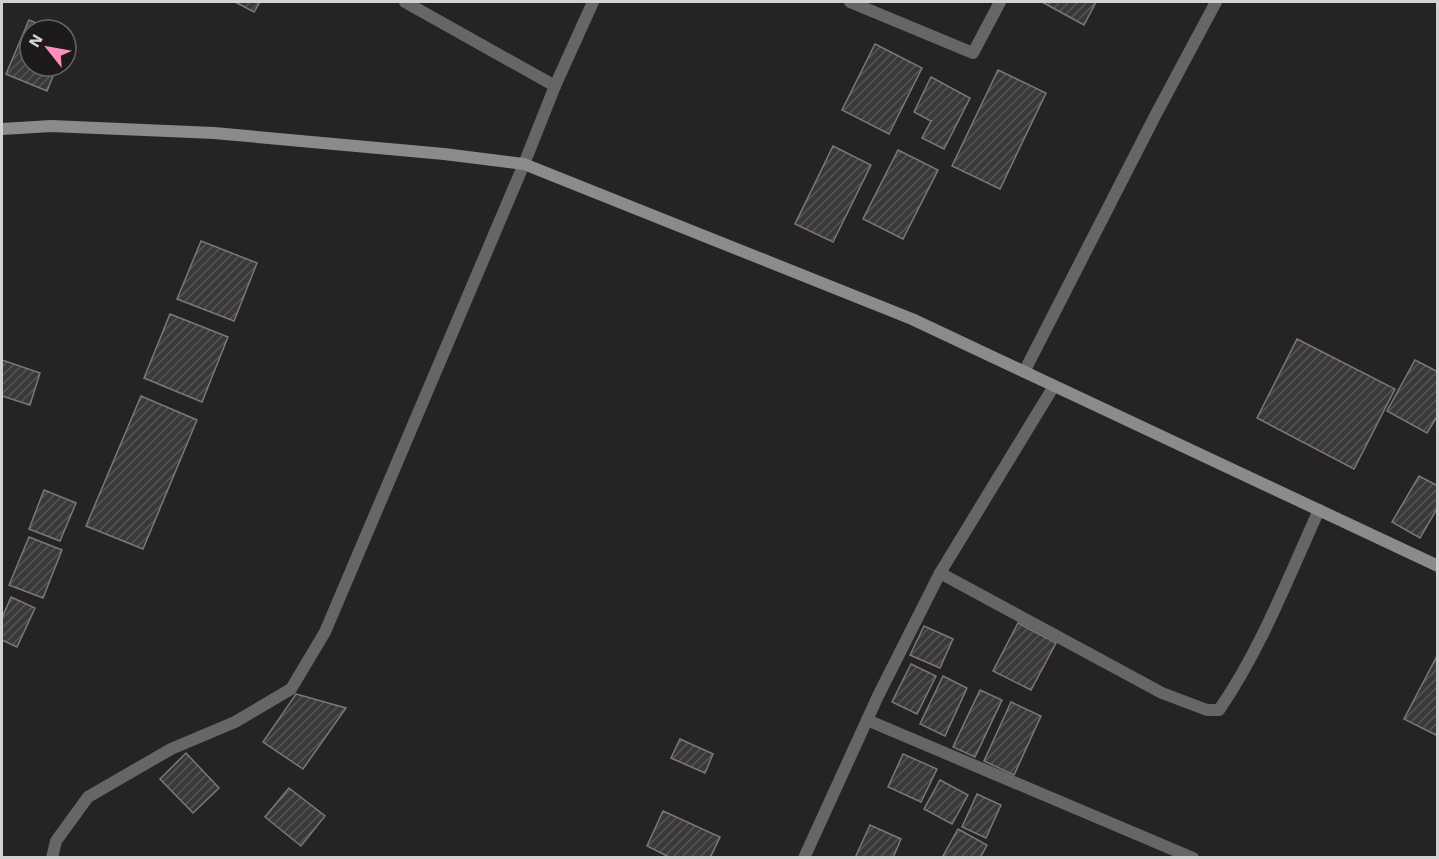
<svg xmlns="http://www.w3.org/2000/svg" width="1439" height="859" viewBox="0 0 1439 859" font-family="'Work Sans',sans-serif">
	<defs>
		<pattern id="building-hatch" width="6" height="6" patternUnits="userSpaceOnUse" patternTransform="scale(1.5)"><rect width="6" height="6" fill="#3b3839"/><path d="M-1 1l2-2M0 6l6-6M5 7l2-2" fill="none" stroke="#565455"/></pattern>
	</defs>
	<rect width="100%" height="100%" fill="#262324"/>
	<g fill="url(#building-hatch)" stroke="#7b7879" stroke-width="1.5">
		<path d="M235,2H260L254,12Z"/>
		<path d="M1042,2H1096L1084,25Z"/>
		<path d="M29,20L54,30H30V66H57L47,91L6,74Z"/>
		<path d="M875,44L922,68L889,134L842,110Z"/>
		<path d="M998,70L1046,93L1000,189L952,166Z"/>
		<path d="M931,77L970,98L944,149L922,138L931,121L914,112Z"/>
		<path d="M833,146L871,165L833,242L795,224Z"/>
		<path d="M898,150L938,170L903,239L863,219Z"/>
		<path d="M201,241L257,263L234,321L177,299Z"/>
		<path d="M170,314L228,337L202,402L144,378Z"/>
		<path d="M1297,339L1395,389L1354,469L1257,418Z"/>
		<path d="M2,360L40,373L30,405L2,396Z"/>
		<path d="M1415,360L1438,372V415L1427,433L1387,411Z"/>
		<path d="M141,396L197,420L143,549L86,526Z"/>
		<path d="M1419,476L1438,486V507L1420,538L1392,522Z"/>
		<path d="M44,490L76,503L60,541L29,529Z"/>
		<path d="M29,537L62,550L43,598L9,585Z"/>
		<path d="M11,597L35,608L17,647L2,640V618Z"/>
		<path d="M1018,623L1056,643L1031,690L993,671Z"/>
		<path d="M924,626L953,639L940,668L910,655Z"/>
		<path d="M1437,656H1438V736L1404,719Z"/>
		<path d="M911,664L936,676L917,714L892,702Z"/>
		<path d="M943,676L967,688L945,736L920,724Z"/>
		<path d="M980,690L1002,700L975,757L953,747Z"/>
		<path d="M296,694L346,708L303,769L263,742Z"/>
		<path d="M1011,702L1041,716L1014,775L984,761Z"/>
		<path d="M680,739L713,754L705,773L671,758Z"/>
		<path d="M186,753L219,788L193,813L160,779Z"/>
		<path d="M903,754L937,769L921,802L888,787Z"/>
		<path d="M940,780L968,795L952,824L924,809Z"/>
		<path d="M289,788L325,816L301,846L265,817Z"/>
		<path d="M977,794L1001,805L986,838L962,827Z"/>
		<path d="M663,811L720,837L710,858H671L647,846Z"/>
		<path d="M870,825L901,839L893,858H855Z"/>
		<path d="M958,829L987,845L980,858H947L943,856Z"/>
	</g>
	<g fill="none" stroke-linecap="round" stroke-linejoin="round">
		<g stroke="#676566" stroke-width="12">
			<path d="M405,2L555,86"/>
			<path d="M850,2L973,53L1000,2"/>
			<path d="M1024,372L1155,116L1216,2"/>
			<path d="M940,573L1162,693L1207,710H1219C1261,649 1288,578 1319,510"/>
			<path d="M867,720L1193,858"/>
			<path d="M52,858L56,841L88,797L171,749L235,722L291,689L325,632L524,164L555,86L593,2"/>
			<path d="M804,858L878,696L940,573L1054,386"/>
		</g>
		<path stroke="#8c8a8b" stroke-width="12" d="M2,129L51,126L214,133L444,154L524,164L912,319L1438,566"/>
	</g>
	<rect width="1439" height="859" fill="none" stroke="#d3d2d2" stroke-width="6"/>
	<g transform="translate(48 48) rotate(301)"><circle r="28" fill="#1c1a1b" stroke="#656464" stroke-width="1.5"/>
	<path d="M0-4.5L10 22L0 15L-10 22Z" fill="#fe8ebd"/>
	<text y="-9" font-size="16" font-weight="bold" text-anchor="middle" fill="#d3d2d2">N</text>
	</g>
</svg>
